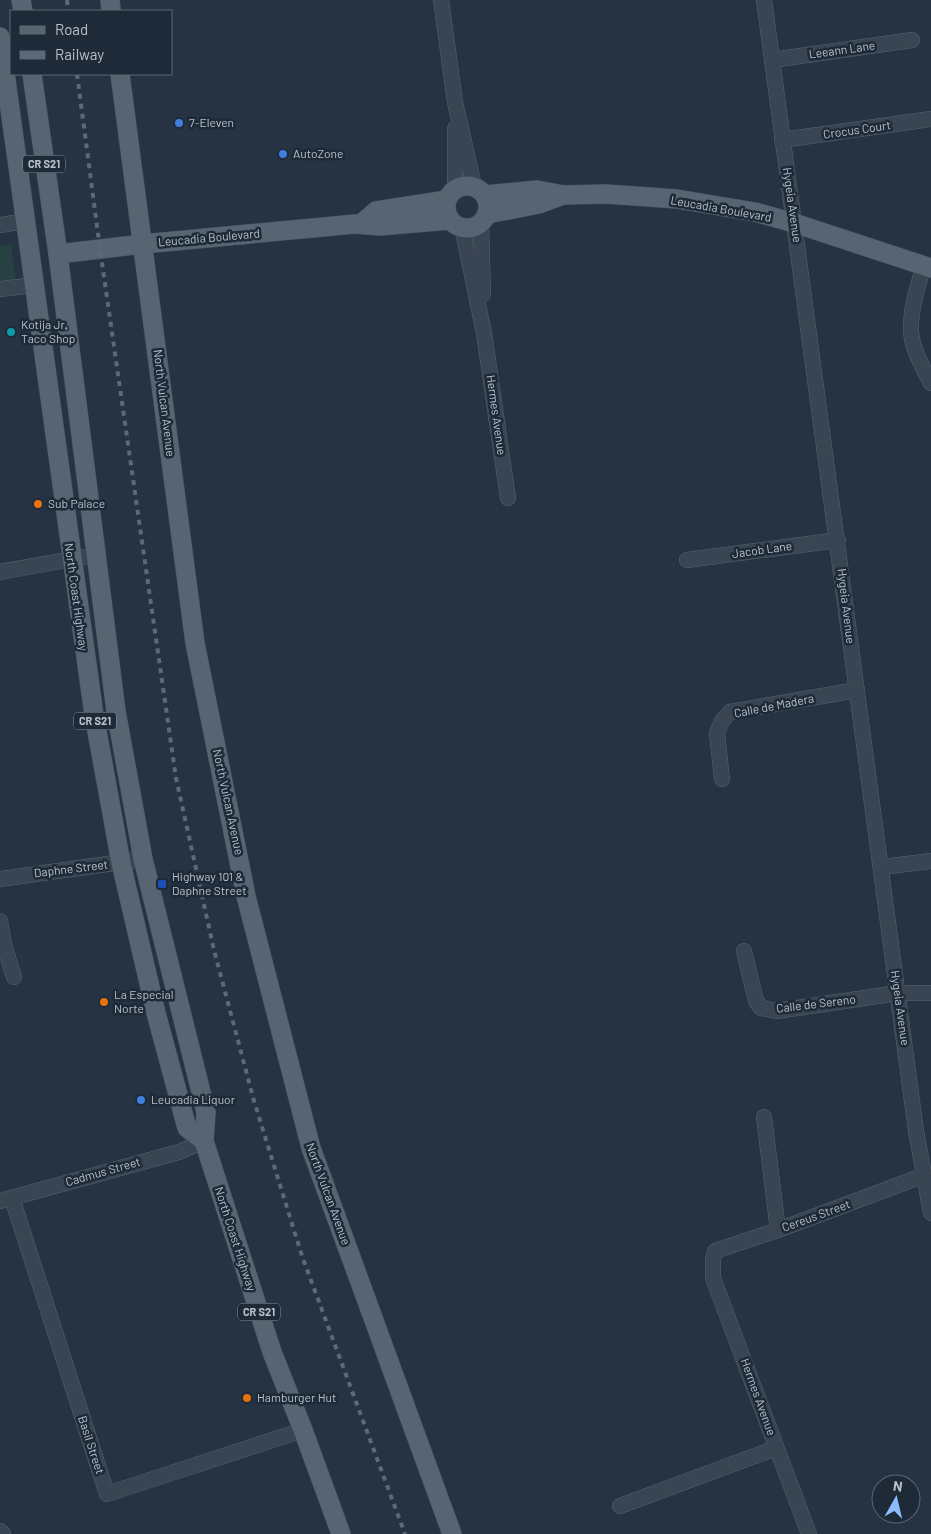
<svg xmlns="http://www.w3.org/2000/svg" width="931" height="1534" viewBox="0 0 931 1534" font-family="Barlow,sans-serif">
	<rect width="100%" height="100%" fill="#253343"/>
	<path fill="#274143" d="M11,244L16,281L0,282V246Z"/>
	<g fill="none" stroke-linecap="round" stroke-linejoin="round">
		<defs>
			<g id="minor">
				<path d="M441,0L455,102L474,186"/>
				<path d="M764,0L916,1131L931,1213"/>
				<path d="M772,60L912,40"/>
				<path d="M782,140L931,119"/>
				<path d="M455,189V129"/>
				<path d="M481,223L483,294"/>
				<path d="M0,225L25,221"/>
				<path d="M462,227L484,333L508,498"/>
				<path d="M924,265C918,286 910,310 911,331C912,349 923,368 931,383"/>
				<path d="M0,289L35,285"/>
				<path d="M687,560L838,540"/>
				<path d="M0,572L95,555"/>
				<path d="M722,779L717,733L722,721L730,712L857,690"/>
				<path d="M882,867L931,861"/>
				<path d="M0,879L143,859"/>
				<path d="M0,921L4,945L14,977"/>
				<path d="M744,951L756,1001L761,1008L777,1011L898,993H931"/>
				<path d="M764,1117L778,1230"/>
				<path d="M12,1198L107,1494L303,1430"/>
				<path d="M0,1201L179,1152L204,1141"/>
				<path d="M620,1506L776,1448"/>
				<path d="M0,1531L3,1534"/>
				<path d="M809,1534L713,1278V1260L715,1251L778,1230L925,1175"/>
			</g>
			<g id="major">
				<path d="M21,0L23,11"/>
				<path d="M110,0L111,11"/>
				<path d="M0,37L94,715L121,863L156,1013L187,1128L204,1141"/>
				<path d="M32,74L58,254L116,711L143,859L206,1112L204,1141L272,1352L303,1430L341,1534"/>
				<path d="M120,74L195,643L246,896L311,1148L452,1534"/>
				<circle cx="467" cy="207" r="21"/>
				<path d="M485,195L537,190L564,195L606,194L677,199L755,212L794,223L931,268"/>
				<path d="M487,214L539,204L563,195"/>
				<path d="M361,224L376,211L447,200"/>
				<path d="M58,254L143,244L355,224L380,226L450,220"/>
			</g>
		</defs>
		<use href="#minor" stroke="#57636f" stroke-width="16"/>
		<use href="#major" stroke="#434e5b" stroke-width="20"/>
		<use href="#minor" stroke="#394552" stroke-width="15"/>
		<use href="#major" stroke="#576472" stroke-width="19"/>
		<g stroke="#5b6979" stroke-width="4" stroke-dasharray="5 5" stroke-linecap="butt">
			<path d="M67,0L68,11"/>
			<path d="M77,74L100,249L176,778L214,950L254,1101L302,1256L405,1534"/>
		</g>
	</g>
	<g fill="#3f7fe0" stroke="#1e2a37" stroke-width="2">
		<circle cx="179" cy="123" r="5"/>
		<circle cx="283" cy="154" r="5"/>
		<circle cx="141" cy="1100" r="5"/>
	</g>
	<circle fill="#0f9aa8" stroke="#1e2a37" stroke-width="2" cx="11" cy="332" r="5"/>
	<g fill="#e8710a" stroke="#1e2a37" stroke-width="2">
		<circle cx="38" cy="504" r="5"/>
		<circle cx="104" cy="1002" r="5"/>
		<circle cx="247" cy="1398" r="5"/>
	</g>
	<rect fill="#1a4fb4" stroke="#1e2a37" stroke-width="2" x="157" y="879" width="10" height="10" rx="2.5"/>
	<g text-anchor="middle" stroke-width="5" stroke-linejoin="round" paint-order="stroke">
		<g fill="#1e2a37" stroke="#88939f" stroke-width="1">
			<rect x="23" y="155.5" width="42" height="17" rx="4"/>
			<rect x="74" y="712.5" width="42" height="17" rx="4"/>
			<rect x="238" y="1303.5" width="42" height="17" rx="4"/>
		</g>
		<g font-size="11" font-weight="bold" fill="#b6c0cc">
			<text x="44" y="168">CR S21</text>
			<text x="95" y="725">CR S21</text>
			<text x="259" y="1316">CR S21</text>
		</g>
		<g font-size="12" fill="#b6c0cc" stroke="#1e2a37">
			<text transform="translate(842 50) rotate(-8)" y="4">Leeann Lane</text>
			<text transform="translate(857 130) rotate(-8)" y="4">Crocus Court</text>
			<text transform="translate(792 205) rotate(82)" y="4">Hygeia Avenue</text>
			<text transform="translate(721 209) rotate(10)" y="4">Leucadia Boulevard</text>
			<text transform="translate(209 238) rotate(-5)" y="4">Leucadia Boulevard</text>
			<text transform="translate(164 403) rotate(83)" y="4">North Vulcan Avenue</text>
			<text transform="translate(496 415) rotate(82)" y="4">Hermes Avenue</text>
			<text transform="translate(762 550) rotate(-8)" y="4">Jacob Lane</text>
			<text transform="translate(76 597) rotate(82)" y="4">North Coast Highway</text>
			<text transform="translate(846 606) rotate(83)" y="4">Hygeia Avenue</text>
			<text transform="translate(774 706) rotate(-11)" y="4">Calle de Madera</text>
			<text transform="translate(228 802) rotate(78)" y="4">North Vulcan Avenue</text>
			<text transform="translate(71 869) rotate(-7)" y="4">Daphne Street</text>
			<text transform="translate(816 1004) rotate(-7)" y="4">Calle de Sereno</text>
			<text transform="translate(900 1008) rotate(82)" y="4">Hygeia Avenue</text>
			<text transform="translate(103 1172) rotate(-16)" y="4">Cadmus Street</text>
			<text transform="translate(328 1194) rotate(70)" y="4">North Vulcan Avenue</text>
			<text transform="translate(816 1216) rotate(-20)" y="4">Cereus Street</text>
			<text transform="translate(235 1239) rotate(72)" y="4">North Coast Highway</text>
			<text transform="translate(758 1397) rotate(70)" y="4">Hermes Avenue</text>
			<text transform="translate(91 1445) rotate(72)" y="4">Basil Street</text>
		</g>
		<g font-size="12" fill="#b6c0cc" stroke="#1e2a37" text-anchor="start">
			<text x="189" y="127">7-Eleven</text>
			<text x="293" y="158">AutoZone</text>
			<text x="21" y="329">Kotija Jr.<tspan x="21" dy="14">Taco Shop</tspan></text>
			<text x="48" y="508">Sub Palace</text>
			<text x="172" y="881">Highway 101 &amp;<tspan x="172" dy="14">Daphne Street</tspan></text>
			<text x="114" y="999">La Especial<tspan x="114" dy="14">Norte</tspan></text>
			<text x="151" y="1104">Leucadia Liquor</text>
			<text x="257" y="1402">Hamburger Hut</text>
		</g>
	</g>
	<rect x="10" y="10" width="162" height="65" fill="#1e2a37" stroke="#5b6673"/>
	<rect x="20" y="26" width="25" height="8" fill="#576472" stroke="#5b6673"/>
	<text x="55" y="35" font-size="15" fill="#b6c0cc">Road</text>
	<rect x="20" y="51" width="25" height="8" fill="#5b6979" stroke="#5b6673"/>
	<text x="55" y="60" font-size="15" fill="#b6c0cc">Railway</text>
	<g transform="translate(896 1499) rotate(8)"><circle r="24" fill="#1e2a37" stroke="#5b6673"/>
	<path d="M0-4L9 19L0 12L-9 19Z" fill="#8bbcfd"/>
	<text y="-8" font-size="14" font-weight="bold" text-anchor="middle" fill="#b6c0cc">N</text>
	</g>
</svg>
